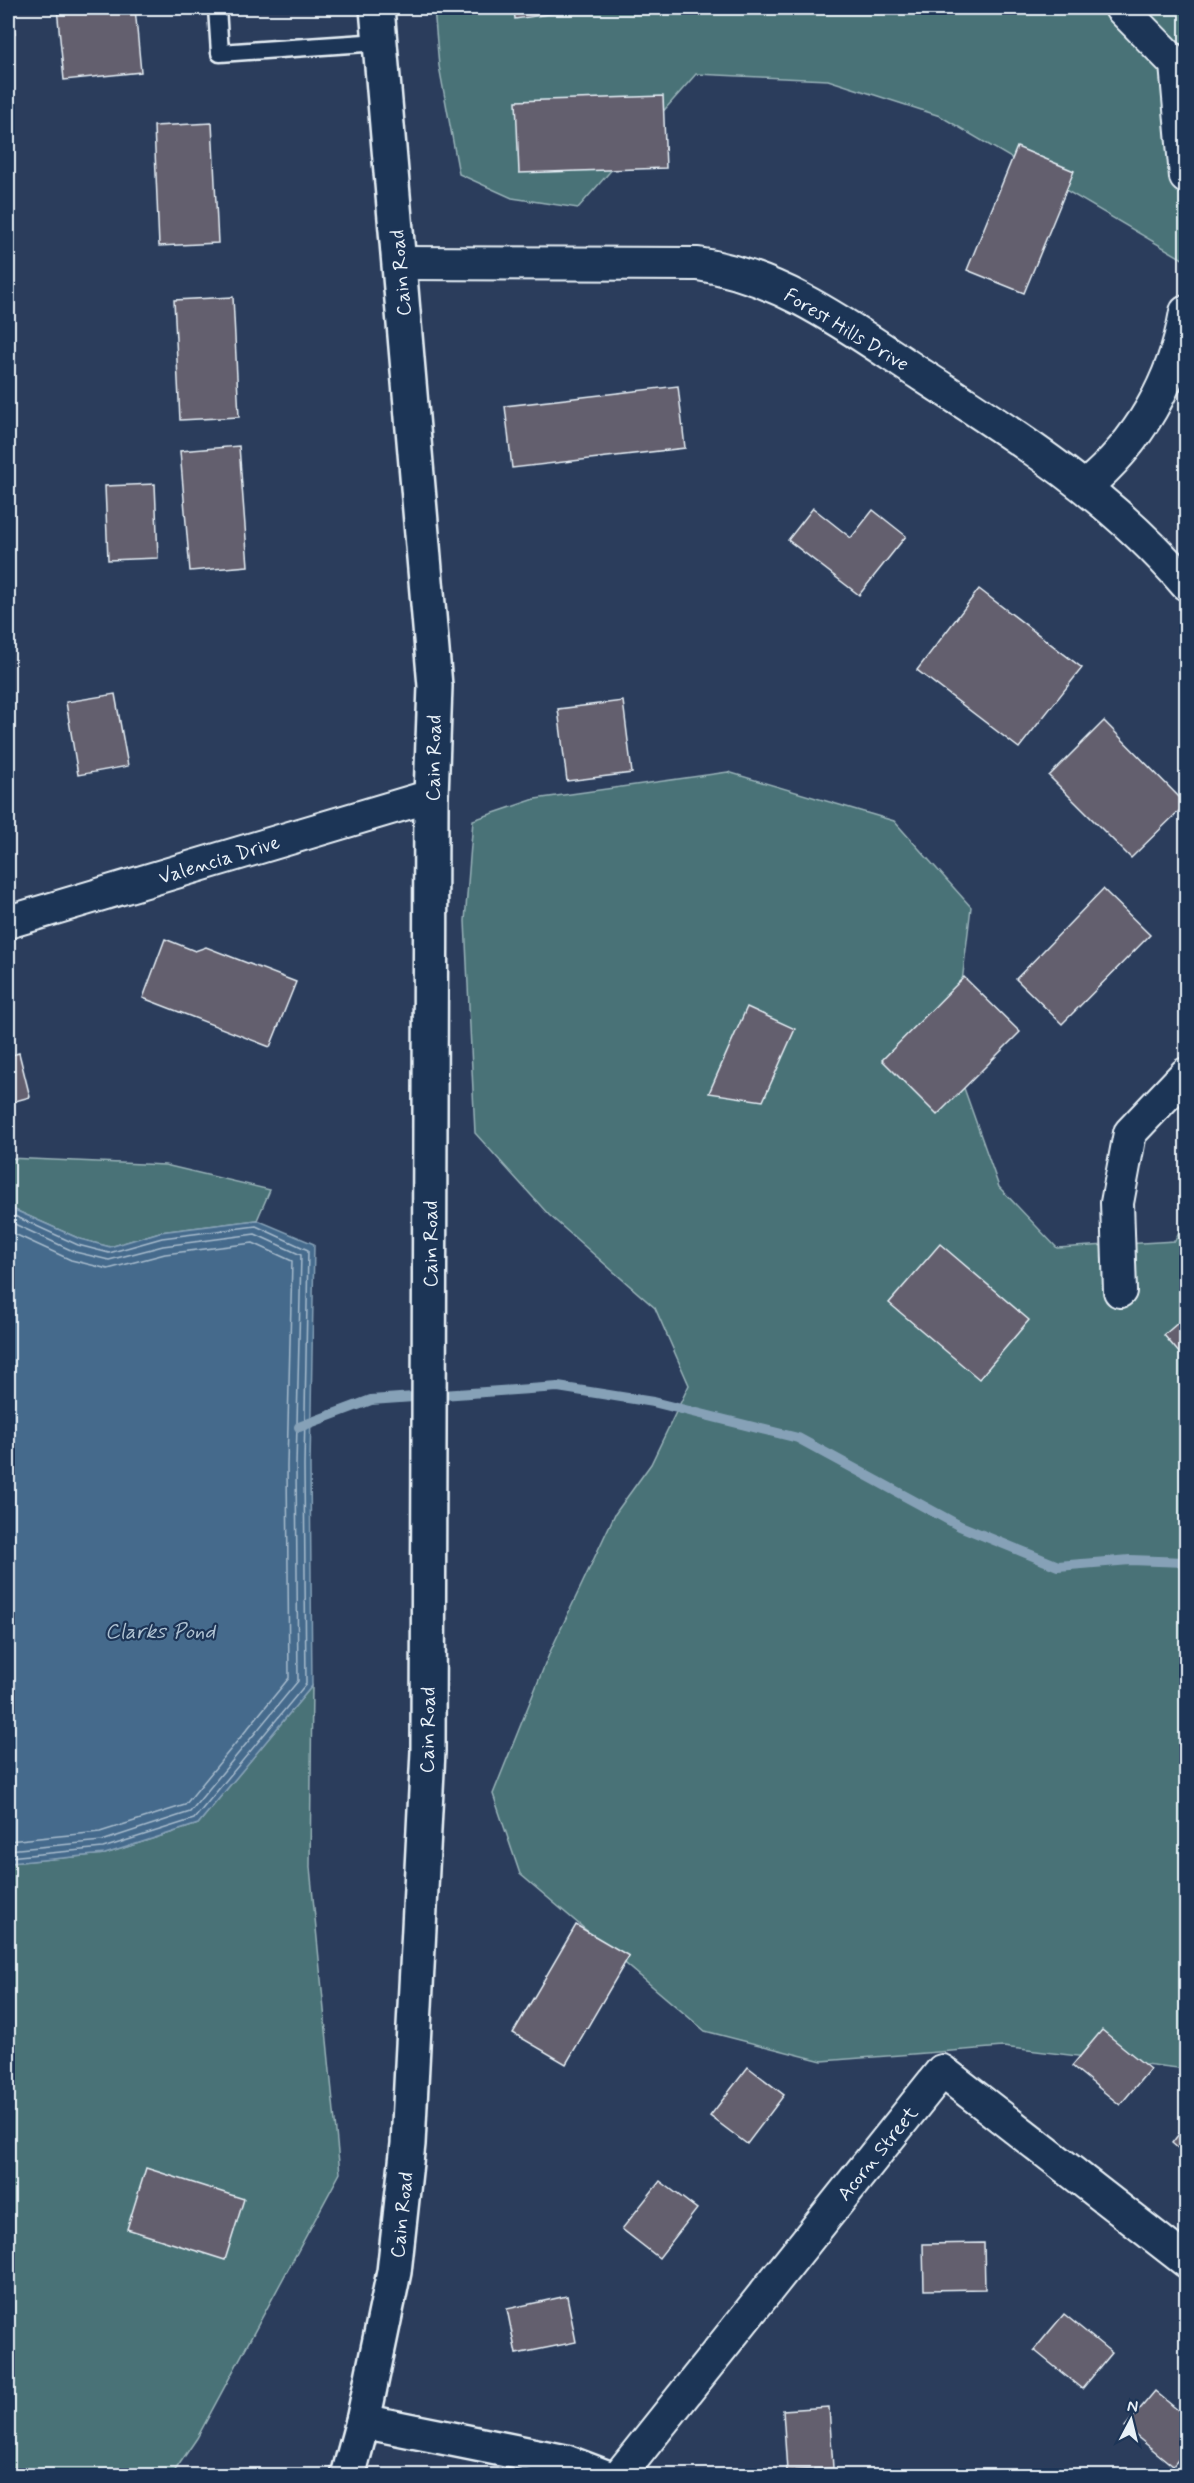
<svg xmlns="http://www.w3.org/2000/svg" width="1194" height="2483" viewBox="0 0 1194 2483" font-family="Mynerve,sans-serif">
	<rect width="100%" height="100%" fill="#2b3d5c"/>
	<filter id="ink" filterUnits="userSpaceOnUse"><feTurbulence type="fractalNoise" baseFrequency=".0167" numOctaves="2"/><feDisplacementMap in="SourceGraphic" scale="12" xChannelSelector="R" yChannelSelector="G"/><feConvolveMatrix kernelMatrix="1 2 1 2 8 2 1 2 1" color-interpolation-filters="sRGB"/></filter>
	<g filter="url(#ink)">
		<g fill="#497277" stroke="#98b2b8" stroke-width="1.5">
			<path d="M434,8H1186V261L940,116L828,80L696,74L578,208L512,198L459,174L439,66Z"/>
			<path d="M728,772L894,821L971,907L953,1057L999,1187L1057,1248L1175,1241L1186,1215V2069L1003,2047L822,2061L705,2031L520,1874L493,1794L550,1652L615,1514L651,1464L689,1385L655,1308L549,1215L475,1133L465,921L473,820L535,799Z"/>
			<path d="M8,1158L165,1165L270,1190L257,1220L160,1232L110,1247L80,1239L8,1207Z"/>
			<path d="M312,1686L310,1867L340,2173L197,2438L172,2475H8V1863L105,1854L198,1824Z"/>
		</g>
		<path fill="#456b8c" stroke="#86a1b7" stroke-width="1.5" d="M8,1207L80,1239L110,1247L160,1232L257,1220L314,1244L310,1466L312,1686L198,1824L105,1854L10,1863H8Z"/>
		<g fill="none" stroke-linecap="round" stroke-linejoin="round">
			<g stroke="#a7bbcd" stroke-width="1.5">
				<path d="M8,1213L78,1245L109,1253L162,1238L256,1226L308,1250L304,1466L306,1684L194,1819L103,1848L8,1857"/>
				<path d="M8,1221L75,1252L109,1260L163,1246L255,1234L301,1255L296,1466L298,1681L190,1812L102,1841L8,1850"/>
				<path d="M8,1231L71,1260L108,1269L165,1254L253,1243L292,1261L287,1466L289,1678L185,1805L100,1832L8,1841"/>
			</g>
			<path stroke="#86a1b7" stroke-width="10" d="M299,1427L371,1400L558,1387L653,1402L798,1438L960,1526L1058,1566L1130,1560L1186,1562"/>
		</g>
		<g fill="#635f6e" stroke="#e8f1f8" stroke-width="1.5">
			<path d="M8,8H12L15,34L8,35Z"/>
			<path d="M57,8H135L141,72L64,80Z"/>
			<path d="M514,8H577L578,10L515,19Z"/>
			<path d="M663,96L666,168L519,173L516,101Z"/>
			<path d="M212,123L218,243L159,246L154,126Z"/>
			<path d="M1017,147L1074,171L1024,293L967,270Z"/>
			<path d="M233,297L239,417L180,420L174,300Z"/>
			<path d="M678,386L685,448L512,468L505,406Z"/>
			<path d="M239,446L248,566L190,571L180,451Z"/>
			<path d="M155,484L158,558L108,560L105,486Z"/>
			<path d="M813,508L851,538L873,510L906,536L859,595L788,540Z"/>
			<path d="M979,589L1082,668L1019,748L917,670Z"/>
			<path d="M115,694L128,766L78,775L66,702Z"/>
			<path d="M623,701L632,773L567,781L558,709Z"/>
			<path d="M1104,721L1186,804L1131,858L1049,776Z"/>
			<path d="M1103,889L1150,935L1062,1024L1016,979Z"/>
			<path d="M165,939L195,951L206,947L296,982L270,1047L143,998Z"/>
			<path d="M964,977L1020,1032L937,1115L882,1060Z"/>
			<path d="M747,1007L795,1029L763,1101L709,1093Z"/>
			<path d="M19,1053L30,1097L8,1103V1056Z"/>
			<path d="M940,1244L1029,1320L979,1379L889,1303Z"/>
			<path d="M1186,1316V1361L1164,1335Z"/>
			<path d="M576,1925L629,1956L566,2064L513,2033Z"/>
			<path d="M1102,2030L1150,2069L1120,2105L1072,2066Z"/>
			<path d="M748,2067L784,2095L747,2144L710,2116Z"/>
			<path d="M1186,2125V2155L1172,2143Z"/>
			<path d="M146,2168L244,2199L225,2260L127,2229Z"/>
			<path d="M660,2181L697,2209L659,2258L622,2229Z"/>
			<path d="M984,2243L985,2289L924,2290L923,2244Z"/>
			<path d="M567,2296L576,2342L516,2354L507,2309Z"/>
			<path d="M1064,2314L1112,2353L1082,2389L1034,2350Z"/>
			<path d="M1155,2391L1186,2417V2450L1173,2466L1125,2427Z"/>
			<path d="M829,2407L833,2468L787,2471L783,2410Z"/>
		</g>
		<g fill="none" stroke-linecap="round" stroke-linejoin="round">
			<defs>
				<path id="service" d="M217,8L220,53L380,42"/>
				<g id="minor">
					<path d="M1121,8L1176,64L1186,177"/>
					<path d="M399,263L698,264C783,277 850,328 920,374C1015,435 1112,497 1186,584"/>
					<path d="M1085,487C1139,442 1174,382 1186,312"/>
					<path d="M8,922L431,796"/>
					<path d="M1120,1291L1117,1203L1130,1133L1186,1074"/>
					<path d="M619,2476L942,2071L1186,2261"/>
				</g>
				<path id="tertiary" d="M363,2421L566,2462L603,2476"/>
				<path id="secondary" d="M348,2476L363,2421L394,2272L408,2144L428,1751L431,796L435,686L377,8"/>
			</defs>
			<use href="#service" stroke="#e8f1f8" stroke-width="21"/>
			<use href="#minor" stroke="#e8f1f8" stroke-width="36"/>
			<use href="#tertiary" stroke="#e8f1f8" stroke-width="38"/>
			<use href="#secondary" stroke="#e8f1f8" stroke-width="38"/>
			<use href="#service" stroke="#1d3557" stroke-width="16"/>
			<use href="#minor" stroke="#1d3557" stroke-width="32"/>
			<use href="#tertiary" stroke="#1d3557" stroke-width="33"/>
			<use href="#secondary" stroke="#1d3557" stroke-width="33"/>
		</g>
	</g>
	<g text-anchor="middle" stroke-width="4.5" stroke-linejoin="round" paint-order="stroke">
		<g font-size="20" fill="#e8f1f8" stroke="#1d3557">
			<text transform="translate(400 273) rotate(-95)" y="7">Cain Road</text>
			<text transform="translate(847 329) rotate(31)" y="7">Forest Hills Drive</text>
			<text transform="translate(433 758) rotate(-89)" y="7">Cain Road</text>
			<text transform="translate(219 859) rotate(-17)" y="7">Valencia Drive</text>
			<text transform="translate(430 1244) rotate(-90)" y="7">Cain Road</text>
			<text transform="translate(427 1730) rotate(-89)" y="7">Cain Road</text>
			<text transform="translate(877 2153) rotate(-51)" y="7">Acorn Street</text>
			<text transform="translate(401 2215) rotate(-84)" y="7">Cain Road</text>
		</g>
		<g font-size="21" font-style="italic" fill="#afc2d2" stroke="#1d3557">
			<text x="160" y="1638">Clarks Pond</text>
		</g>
	</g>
	<rect width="1194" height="2483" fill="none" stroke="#1d3557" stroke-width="30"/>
	<rect x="15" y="15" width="1164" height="2453" fill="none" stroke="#e8f1f8" stroke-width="2" filter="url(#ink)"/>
	<g transform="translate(1131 2420) rotate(7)" stroke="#1d3557" stroke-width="4.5" paint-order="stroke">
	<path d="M0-4.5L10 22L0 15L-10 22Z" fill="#e8f1f8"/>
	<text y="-9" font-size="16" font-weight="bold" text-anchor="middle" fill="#e8f1f8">N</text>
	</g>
</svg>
